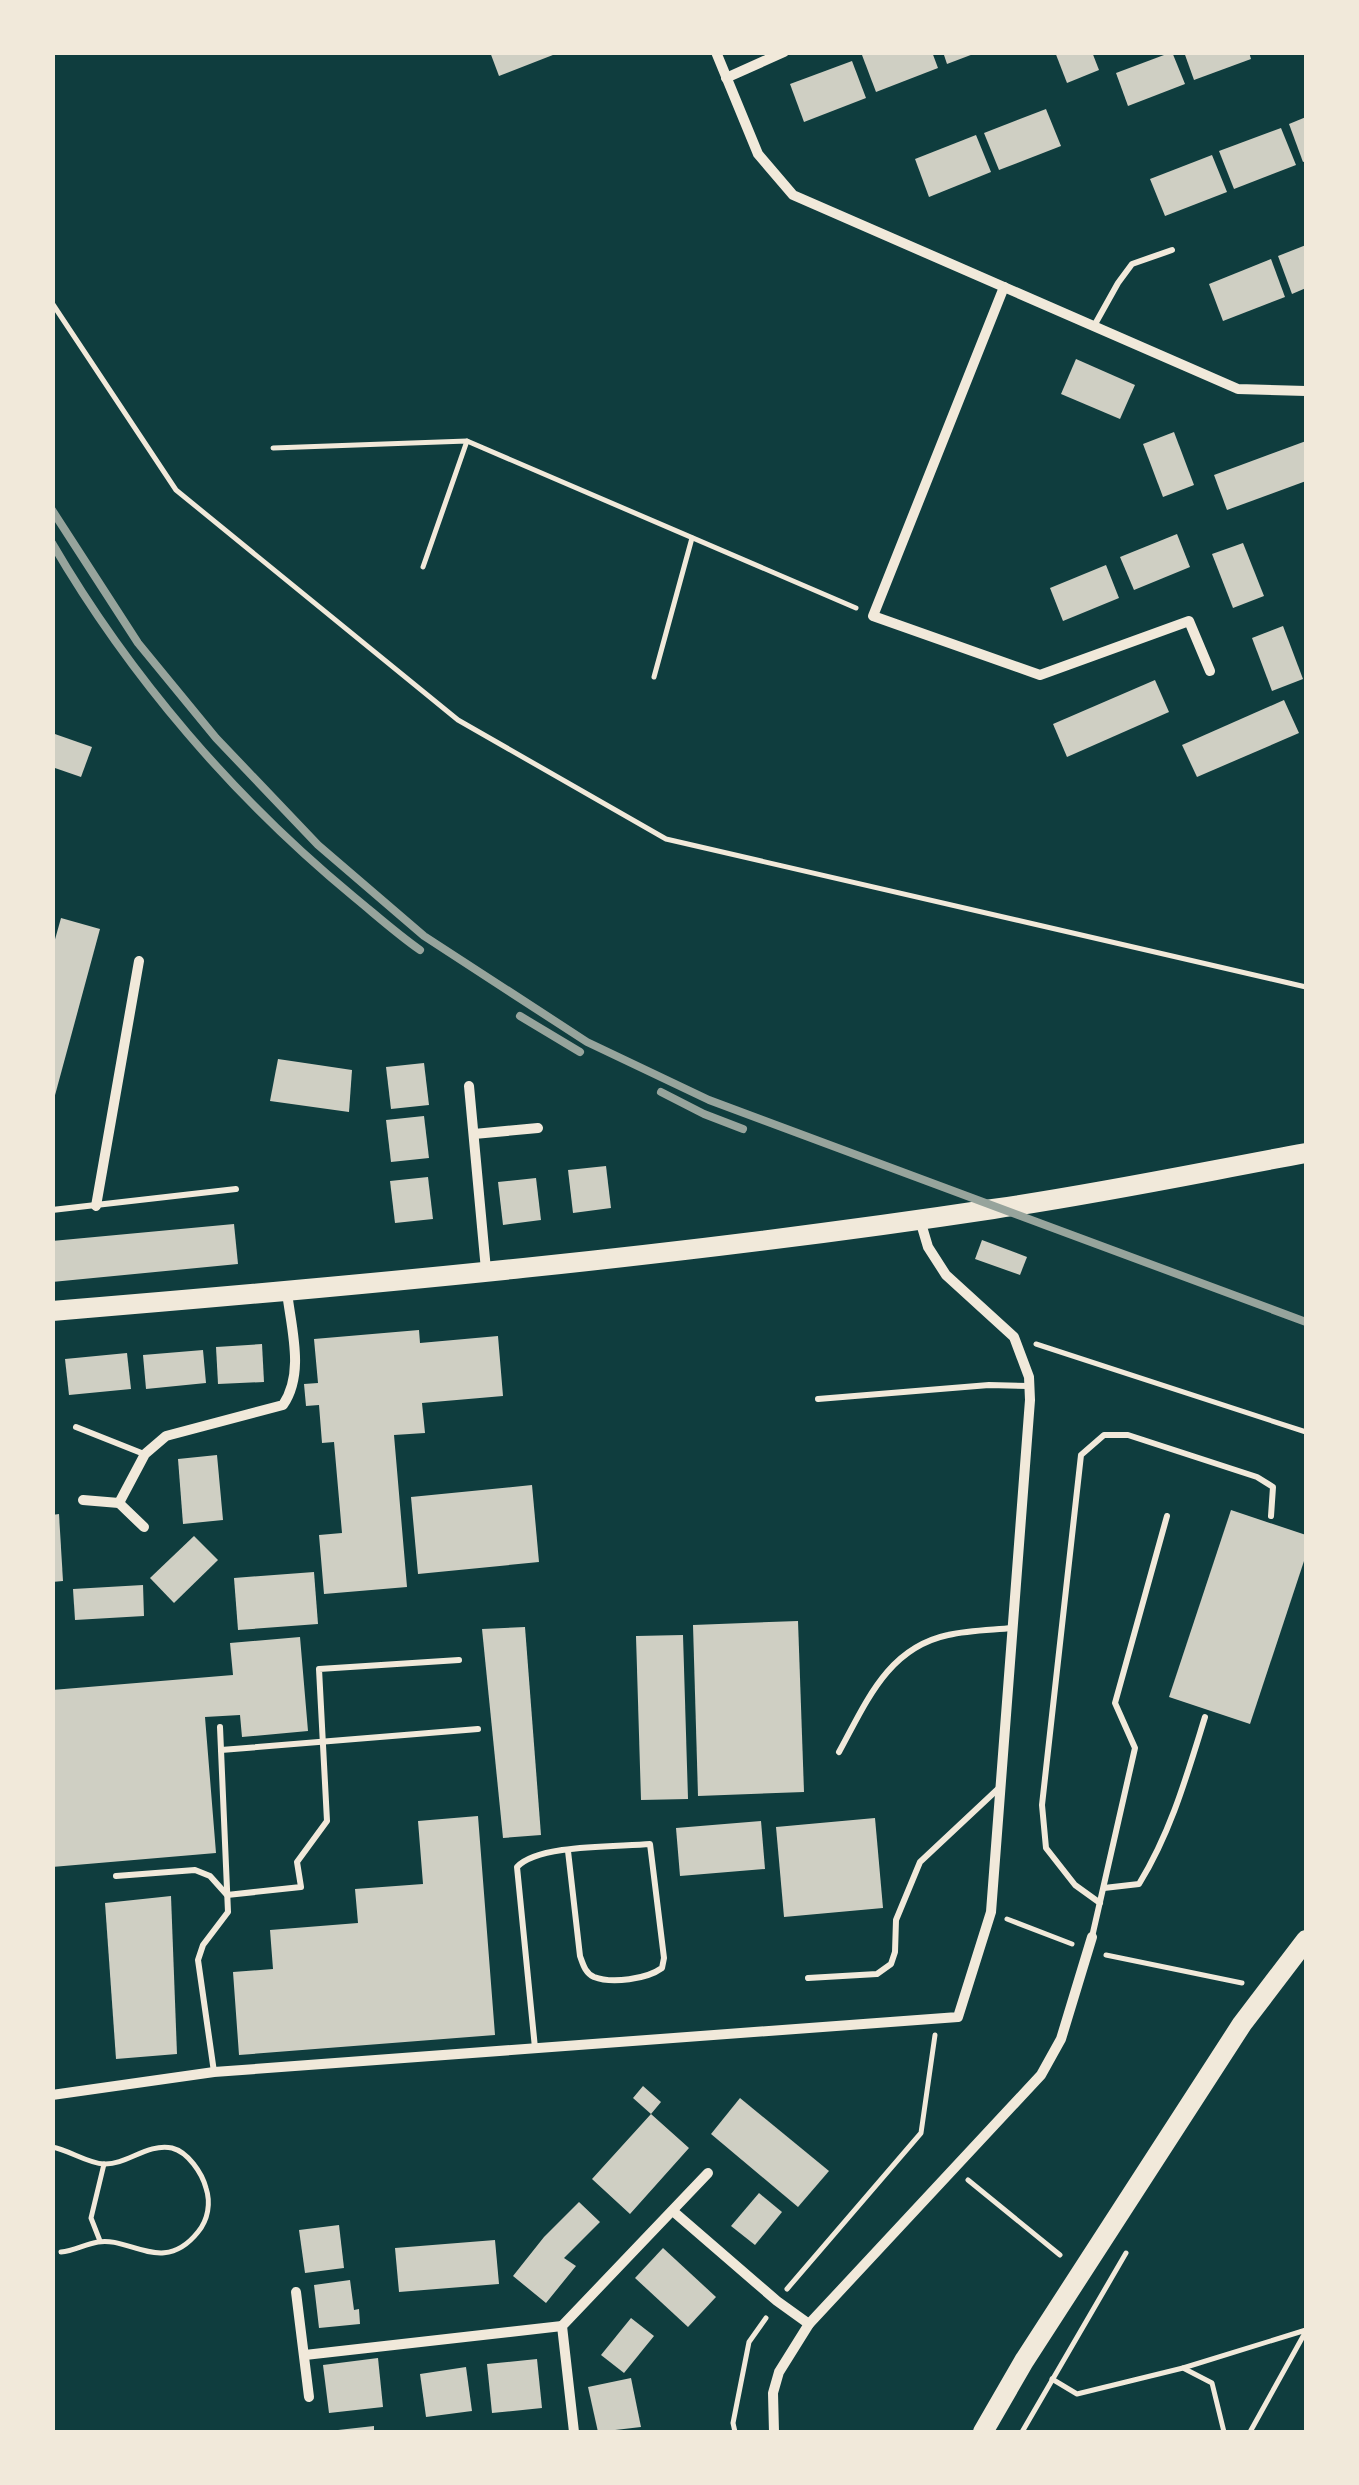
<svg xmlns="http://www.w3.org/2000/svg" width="1359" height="2485" viewBox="0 0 1359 2485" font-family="Arial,sans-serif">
	<rect width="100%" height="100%" fill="#0f3d3e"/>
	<g fill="#cfcfc3">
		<path d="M490,52H558V53L499,76Z"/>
		<path d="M867,52H932L938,68L876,92L862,55Z"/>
		<path d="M943,52H976V53L947,64Z"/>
		<path d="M1055,52H1092L1099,70L1067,83Z"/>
		<path d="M1172,52L1185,84L1128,106L1116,73Z"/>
		<path d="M1184,52H1249L1251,59L1194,80Z"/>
		<path d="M852,61L866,98L804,122L790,84Z"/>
		<path d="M1046,109L1061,146L999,170L984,133Z"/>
		<path d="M1306,117V161L1303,162L1289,124Z"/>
		<path d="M1281,128L1296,165L1234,189L1219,151Z"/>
		<path d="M976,135L991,172L929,197L915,159Z"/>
		<path d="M1212,155L1227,192L1165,216L1150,179Z"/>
		<path d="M1306,245V288L1292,294L1278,256Z"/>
		<path d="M1271,259L1285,297L1223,321L1209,284Z"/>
		<path d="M1076,359L1135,385L1120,419L1061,394Z"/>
		<path d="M1174,432L1194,485L1163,497L1143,444Z"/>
		<path d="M1306,441V481L1227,510L1214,475Z"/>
		<path d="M1177,534L1190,567L1134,590L1120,557Z"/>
		<path d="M1243,543L1264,596L1233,608L1212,554Z"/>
		<path d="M1106,565L1119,598L1063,621L1050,588Z"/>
		<path d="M1283,626L1303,679L1272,691L1252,638Z"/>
		<path d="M1155,680L1169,712L1067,757L1053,724Z"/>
		<path d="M1284,700L1299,733L1197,777L1182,745Z"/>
		<path d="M52,733L92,747L81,777L52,767Z"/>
		<path d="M61,918L100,929L54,1099L52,950Z"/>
		<path d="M278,1059L352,1070L349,1112L270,1101Z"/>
		<path d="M424,1063L429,1105L391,1109L386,1067Z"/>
		<path d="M424,1116L429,1158L391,1162L386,1120Z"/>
		<path d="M606,1166L611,1208L573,1213L568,1170Z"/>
		<path d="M428,1177L433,1219L395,1223L390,1181Z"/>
		<path d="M536,1178L541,1220L503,1225L498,1182Z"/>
		<path d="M234,1224L238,1264L52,1282V1241Z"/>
		<path d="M982,1240L1027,1257L1020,1275L975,1259Z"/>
		<path d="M419,1330L420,1343L498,1336L503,1396L422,1403L425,1433L394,1435L407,1587L324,1594L319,1535L342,1533L334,1442L322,1443L319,1405L306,1406L304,1384L318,1383L314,1339Z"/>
		<path d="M262,1344L264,1382L218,1384L216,1347Z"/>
		<path d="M203,1350L206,1383L146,1389L143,1355Z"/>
		<path d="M127,1353L131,1389L69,1395L65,1359Z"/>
		<path d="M217,1455L223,1520L183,1524L178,1459Z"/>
		<path d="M532,1485L539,1562L418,1574L411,1497Z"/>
		<path d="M1231,1510L1306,1535V1555L1250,1724L1169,1697Z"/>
		<path d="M59,1514L63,1581L52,1582V1515Z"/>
		<path d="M194,1536L218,1560L174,1603L150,1578Z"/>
		<path d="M314,1572L318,1624L238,1630L234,1578Z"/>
		<path d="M143,1585L144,1616L75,1620L73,1589Z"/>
		<path d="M798,1621L804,1792L698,1796L693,1625Z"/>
		<path d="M525,1627L541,1835L503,1838L482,1629Z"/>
		<path d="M683,1635L688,1799L641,1800L636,1636Z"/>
		<path d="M300,1637L308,1731L242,1737L240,1715L205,1717L216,1853L52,1867V1690L233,1675L230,1643Z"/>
		<path d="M478,1816L495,2035L239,2055L233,1972L273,1969L270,1930L358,1923L355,1889L423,1884L418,1821Z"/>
		<path d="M875,1818L883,1908L784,1917L776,1827Z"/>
		<path d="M761,1821L765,1869L680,1876L676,1828Z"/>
		<path d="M171,1896L177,2054L116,2059L105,1903Z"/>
		<path d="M643,2086L661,2102L651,2114L689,2148L630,2214L592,2179L651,2114L633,2098Z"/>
		<path d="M740,2098L829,2171L798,2207L711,2134Z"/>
		<path d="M759,2193L782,2212L755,2245L731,2226Z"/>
		<path d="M579,2202L600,2222L564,2258L576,2266L546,2303L513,2276L544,2237Z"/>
		<path d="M339,2225L344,2268L305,2273L299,2230Z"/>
		<path d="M495,2240L499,2284L399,2292L395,2248Z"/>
		<path d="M663,2248L716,2297L688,2327L635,2278Z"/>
		<path d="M350,2280L354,2310L359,2309L360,2324L319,2328L314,2285Z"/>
		<path d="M631,2318L654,2336L624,2373L601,2355Z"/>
		<path d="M378,2358L383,2407L329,2413L323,2365Z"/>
		<path d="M537,2359L542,2408L492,2413L487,2364Z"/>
		<path d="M466,2367L472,2411L426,2417L420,2374Z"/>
		<path d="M631,2378L641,2427L598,2432L588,2387Z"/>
		<path d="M374,2426V2432H338V2430Z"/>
	</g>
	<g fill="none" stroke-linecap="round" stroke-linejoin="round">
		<g stroke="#f1e9da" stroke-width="5">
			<path d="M52,303L176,490L458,720L666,839L1306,987"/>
			<path d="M273,448L467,441L856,608"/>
			<path d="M423,567L467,441"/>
			<path d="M654,677L692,538"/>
			<path d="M1036,1344L1306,1432"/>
			<path d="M1007,1919L1072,1944"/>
			<path d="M1106,1955L1242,1983"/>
			<path d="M52,2147C69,2150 87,2163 104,2164C127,2165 147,2143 172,2148C188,2152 202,2173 206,2188C211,2203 208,2220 198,2232C163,2276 129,2236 98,2242C85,2244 74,2251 61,2252"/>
			<path d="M968,2180L1060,2255"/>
			<path d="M100,2241L91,2218L104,2164"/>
			<path d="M787,2289L921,2133L935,2035"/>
			<path d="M1183,2368L1306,2330"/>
			<path d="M1052,2379L1077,2394L1183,2368L1212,2383L1224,2432"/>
			<path d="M735,2432L733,2423L749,2342L766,2318"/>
			<path d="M1022,2432L1126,2253"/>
			<path d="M1250,2432L1306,2331"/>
		</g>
		<g stroke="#f1e9da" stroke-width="6">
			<path d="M1094,326L1118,283L1132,264L1172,250"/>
			<path d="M52,1210L236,1189"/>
			<path d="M818,1399L989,1385L1029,1386"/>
			<path d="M76,1427L144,1454"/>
			<path d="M221,1750L478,1729"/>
			<path d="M839,1752C866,1703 887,1648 948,1635C969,1630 991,1630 1012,1628"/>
			<path d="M116,1876L195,1870L210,1876L227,1895L301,1887L297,1862L327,1821L319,1669L459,1660"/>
			<path d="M1104,1888L1139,1884C1171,1832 1187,1775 1205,1717"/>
			<path d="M1100,1903L1075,1885L1046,1848L1042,1805L1081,1455L1104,1435H1128L1257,1477L1273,1487L1271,1516"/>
			<path d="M1092,1937L1135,1748L1115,1703L1167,1516"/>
			<path d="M808,1978L877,1974L891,1964L895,1952L896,1920L920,1862L1000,1787"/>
			<path d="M535,2048L517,1867C538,1844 617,1847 650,1844L664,1958L662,1968C647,1979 612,1984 594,1977C585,1973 583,1964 580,1956L568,1851"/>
			<path d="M214,2072L198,1960L203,1945L228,1912L220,1727"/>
		</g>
		<g stroke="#f1e9da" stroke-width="10">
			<path d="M716,52L758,154L793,195L1238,389L1306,391"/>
			<path d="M726,78L784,52"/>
			<path d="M1004,287L873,616L1040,675L1189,621L1210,671"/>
			<path d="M469,1086L486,1270"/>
			<path d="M474,1134L538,1128"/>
			<path d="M96,1206L139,961"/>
			<path d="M83,1500L119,1503L144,1527"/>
			<path d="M119,1503L145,1454L166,1436L283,1405C305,1373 291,1328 287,1292"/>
			<path d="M52,2095L214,2072L958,2017L991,1912L1030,1400L1029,1377L1014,1337L946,1275L928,1247L920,1220"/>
			<path d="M674,2212L777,2301L809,2324"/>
			<path d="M296,2292L309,2397"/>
			<path d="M305,2355L562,2326"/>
			<path d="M574,2432L562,2326L708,2173"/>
			<path d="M774,2432L773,2393L779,2372L809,2324L1041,2075L1061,2039L1092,1937"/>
		</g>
		<g stroke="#f1e9da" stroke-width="20">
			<path d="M52,1311C367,1285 682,1256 993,1209C1098,1194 1202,1172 1306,1153"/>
			<path d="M983,2432L1024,2361L1242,2024L1306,1940"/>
		</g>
		<g stroke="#97a49c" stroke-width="8">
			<path d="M52,510L138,643L216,738L318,845L424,936L587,1042L709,1100L1306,1322"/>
			<path d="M52,543C130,677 235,799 354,897C376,915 397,934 420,950"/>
			<path d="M520,1016L580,1052"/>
			<path d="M661,1092L704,1114L743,1129"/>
		</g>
	</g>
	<rect width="1359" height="2485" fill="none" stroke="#f1e9da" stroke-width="110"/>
</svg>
